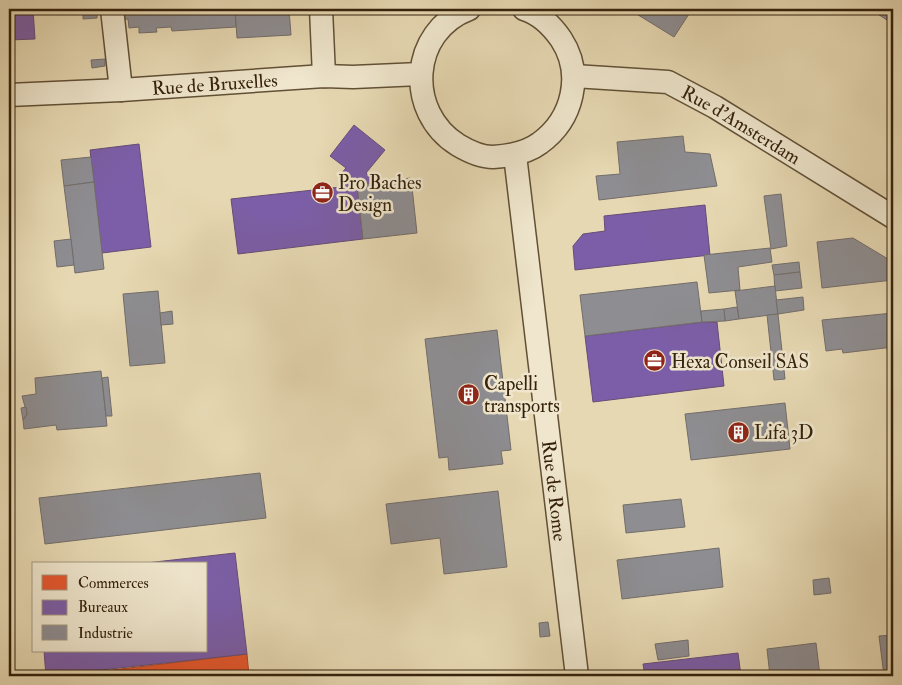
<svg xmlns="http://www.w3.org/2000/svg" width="902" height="685" viewBox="0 0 902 685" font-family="'IM FELL Double Pica',serif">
	<rect width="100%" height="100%" fill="#e6d8b2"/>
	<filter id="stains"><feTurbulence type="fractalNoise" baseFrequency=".004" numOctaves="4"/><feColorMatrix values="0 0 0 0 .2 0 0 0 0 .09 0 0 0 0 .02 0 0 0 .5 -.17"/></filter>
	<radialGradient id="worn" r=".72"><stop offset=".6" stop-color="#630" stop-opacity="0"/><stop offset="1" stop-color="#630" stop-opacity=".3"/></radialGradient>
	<path fill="#e4572e" stroke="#b04724" d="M247,654L249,676H71L70,675Z"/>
	<g fill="#7b5ea7" stroke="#664c78">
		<path d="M9,9H33L35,39L9,40Z"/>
		<path d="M354,125L385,150L366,173L374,179V183L357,185L363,239L238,254L231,199L341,187L340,175L346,168L330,156Z"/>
		<path d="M139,144L151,247L102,253L90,150Z"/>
		<path d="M705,205L710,255L575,270L573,246L583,234L605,231L604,216Z"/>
		<path d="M702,322H717L724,386L593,402L585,336Z"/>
		<path d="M235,553L247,654L46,676L44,651H206V564H137Z"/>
		<path d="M738,653L741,676H645L643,664Z"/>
	</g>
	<g fill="#8d8d92" stroke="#736d6a">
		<path d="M83,9H97V18L83,19Z"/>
		<path d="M118,9H235L236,27L172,31L171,27L156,28L157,32L139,33V27L129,28L128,19L119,20Z"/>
		<path d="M235,9H289L291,35L237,38Z"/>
		<path d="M631,9H681L689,14L674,37L630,10Z"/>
		<path d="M870,9H893V11L887,20Z"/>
		<path d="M105,59V66L92,68L91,60Z"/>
		<path d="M683,136L685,152L710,154L717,186L599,200L596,176L620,174L617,142Z"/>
		<path d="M91,157L94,182L64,186L61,160Z"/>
		<path d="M411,178L417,233L363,239L357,185Z"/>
		<path d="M94,182L104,269L75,273L64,186Z"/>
		<path d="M781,194L787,246L771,249L764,196Z"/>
		<path d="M853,238L893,262V280L822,288L817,242Z"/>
		<path d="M71,239L74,265L57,267L54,241Z"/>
		<path d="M770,248L772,262L738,267L740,290L709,293L704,255Z"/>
		<path d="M799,262L800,272L774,275L772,265Z"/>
		<path d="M800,272L802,288L775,291L774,275Z"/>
		<path d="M697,282L702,322L585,336L580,295Z"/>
		<path d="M775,286L778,314L739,319L735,291Z"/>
		<path d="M158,291L165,363L130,366L123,294Z"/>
		<path d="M803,297L804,310L778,314L776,300Z"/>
		<path d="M737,307L739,319L725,321L724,309Z"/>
		<path d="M724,309L725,321L702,322L701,311Z"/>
		<path d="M172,311L173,324L161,325L160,313Z"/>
		<path d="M893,313V347L843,353L842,349L826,351L822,320Z"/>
		<path d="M778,314L785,379L774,380L767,315Z"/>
		<path d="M497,330L511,450L501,451L503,464L449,470L448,457L439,458L425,339Z"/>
		<path d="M893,347V354L888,355L887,348Z"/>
		<path d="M101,371L107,426L57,430L56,425L24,429L23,420L27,414L22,396L36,394L35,378Z"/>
		<path d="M108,377L112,416H106L102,378Z"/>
		<path d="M785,403L790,449L691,460L685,414Z"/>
		<path d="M26,407L27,414L23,420L21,408Z"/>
		<path d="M260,473L266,518L45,544L39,498Z"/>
		<path d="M498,491L507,567L444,574L440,538L391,544L386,504Z"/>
		<path d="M681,499L685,527L626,533L623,505Z"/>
		<path d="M719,548L723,587L622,599L617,560Z"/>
		<path d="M829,578L831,593L814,595L813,580Z"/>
		<path d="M548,622L550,636L540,637L539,623Z"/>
		<path d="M893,635V676H884L879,636Z"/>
		<path d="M688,640L689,656L658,660L655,644Z"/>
		<path d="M816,643L820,676H770L767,649Z"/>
	</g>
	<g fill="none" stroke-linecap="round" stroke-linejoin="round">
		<defs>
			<g id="minor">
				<path d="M112,9L121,90"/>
				<path d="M321,9L324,76"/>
				<path d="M469,9C410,31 405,112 458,145C468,151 481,157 493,157C509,156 527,153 540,143C573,119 584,74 561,39C552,26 540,14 524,9"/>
				<path id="s1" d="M574,76L668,82L715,107L893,217"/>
				<path id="s2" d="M9,95L121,90L324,76L353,77L420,74"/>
				<path id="s3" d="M515,155L577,676"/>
			</g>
		</defs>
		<use href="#minor" stroke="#615036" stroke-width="25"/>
		<use href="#minor" stroke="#efe6cd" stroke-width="22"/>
	</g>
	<defs>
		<symbol id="office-disc" viewBox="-11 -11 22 22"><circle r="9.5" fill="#8f2418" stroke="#efe6cd"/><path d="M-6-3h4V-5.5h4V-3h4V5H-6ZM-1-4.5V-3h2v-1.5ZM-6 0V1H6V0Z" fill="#fff"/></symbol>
		<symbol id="building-disc" viewBox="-11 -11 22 22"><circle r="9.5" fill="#8f2418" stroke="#efe6cd"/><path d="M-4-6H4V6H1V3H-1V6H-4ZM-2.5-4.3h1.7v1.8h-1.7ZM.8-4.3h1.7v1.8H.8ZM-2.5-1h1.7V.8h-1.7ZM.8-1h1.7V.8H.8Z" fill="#fff"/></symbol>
	</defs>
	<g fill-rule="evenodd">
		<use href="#office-disc" x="310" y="180" width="25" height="25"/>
		<use href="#office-disc" x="642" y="348" width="25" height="25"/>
		<use href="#building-disc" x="456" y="382" width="25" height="25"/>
		<use href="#building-disc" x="726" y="420" width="25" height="25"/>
	</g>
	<g text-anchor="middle" stroke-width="5" stroke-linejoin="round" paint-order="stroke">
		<g font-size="19" fill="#35220c" stroke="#efe6cd">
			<text dy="7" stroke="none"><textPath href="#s2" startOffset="206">Rue de Bruxelles</textPath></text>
			<text dy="7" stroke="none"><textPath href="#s1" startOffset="179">Rue d'Amsterdam</textPath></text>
			<text dy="7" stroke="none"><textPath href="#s3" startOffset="338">Rue de Rome</textPath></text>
		</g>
		<g font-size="19" fill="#35220c" stroke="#efe6cd" text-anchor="start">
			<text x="338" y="189">Pro Baches<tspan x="338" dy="22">Design</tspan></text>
			<text x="671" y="368">Hexa Conseil SAS</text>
			<text x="484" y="390">Capelli<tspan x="484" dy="22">transports</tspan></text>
			<text x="754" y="439">Lifa 3D</text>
		</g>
	</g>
	<rect width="902" height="685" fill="none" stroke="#e6d8b2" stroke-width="30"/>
	<rect x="10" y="10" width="882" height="665" fill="none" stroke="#35220c" stroke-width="2.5"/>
	<rect x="15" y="15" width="872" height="655" fill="none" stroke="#35220c"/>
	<rect x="32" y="562" width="175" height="90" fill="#efe6cd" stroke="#a59880"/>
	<rect x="42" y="575" width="25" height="15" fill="#e4572e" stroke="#a59880"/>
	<text x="78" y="588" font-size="15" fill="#35220c">Commerces</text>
	<rect x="42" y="600" width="25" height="15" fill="#7b5ea7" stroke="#a59880"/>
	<text x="78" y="612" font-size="15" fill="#35220c">Bureaux</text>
	<rect x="42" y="625" width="25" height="15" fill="#8d8d92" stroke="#a59880"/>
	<text x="78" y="638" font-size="15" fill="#35220c">Industrie</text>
	<rect width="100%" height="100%" filter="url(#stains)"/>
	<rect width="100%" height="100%" fill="url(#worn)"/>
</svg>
